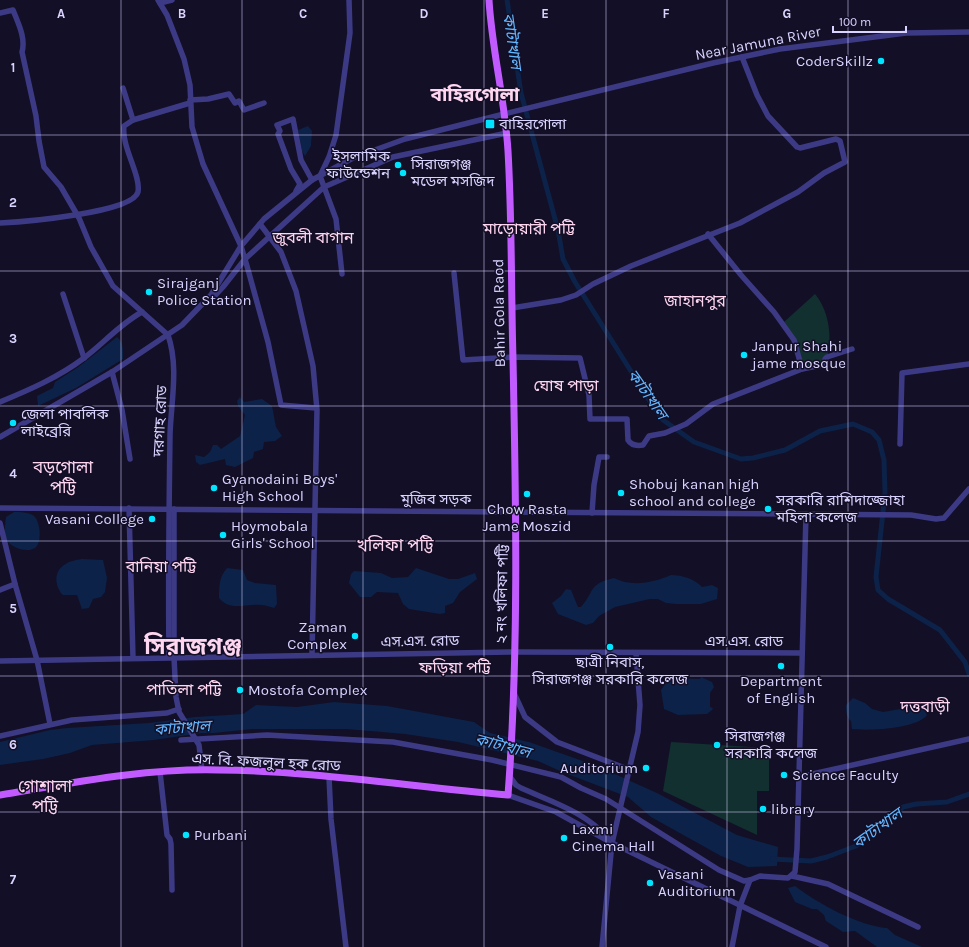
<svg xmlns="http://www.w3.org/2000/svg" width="969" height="947" viewBox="0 0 969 947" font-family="Karla,'Noto Sans Bengali',sans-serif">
	<rect width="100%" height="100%" fill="#130f26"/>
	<g fill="#12302f">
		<path d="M815,294C830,312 833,341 826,362L802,369L790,333L784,322Z"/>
		<path d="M671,742L769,748V791H757V835L663,791Z"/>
	</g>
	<g fill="#0c2248">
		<path d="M308,126L312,131L311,146L305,156L302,151L298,130Z"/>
		<path d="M117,337C124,343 123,350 123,359L76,388L38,406L37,396L53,388L55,382L77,368Z"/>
		<path d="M240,397L244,402L262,399L272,406L276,427L282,436L275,441L264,442L263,449L254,452L253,458L235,467L226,465L225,459L200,465L196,462L195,455L204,457L210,452L213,445H217L221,449L240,436L245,415L238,406L237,401Z"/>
		<path d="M14,512C21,512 30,512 35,517C40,523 42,541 36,547C29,554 10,548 6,539C4,533 5,523 6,517Z"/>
		<path d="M82,559L103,560L107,578L105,592L101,597L93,599L89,608L82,609L77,595H63C55,587 53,572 64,565C69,561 76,560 82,559Z"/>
		<path d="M227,568L243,570L247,580L255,583L276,585L277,604L274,608C270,607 266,605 261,605C246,603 231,612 219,598C219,586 219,577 227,568Z"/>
		<path d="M416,568L449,579H458L475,573L477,579L460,592L453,603L445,606V613L440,614L409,609L403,604L398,593L377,592L371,597H360L349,583L351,574L354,571L381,573L392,578L408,577Z"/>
		<path d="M671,575C682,575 695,579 702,587L712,585L718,588L717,599L701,604H676L666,603L658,599H650L615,607L599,616L593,623L586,625L558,614L552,603L561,596L566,589L571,590L578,607H581C595,591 588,584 614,578C631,587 653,583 671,575Z"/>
		<path d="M701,677L712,682L714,687L710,693V707L713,708L712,710L707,714L678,715L664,709L661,690L666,683L665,678C678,678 690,679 700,679Z"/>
		<path d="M853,698L865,703L872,709L883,712L906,708L917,702L921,703L927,715C917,729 868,731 852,729L851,721C846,717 846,711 846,705Z"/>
		<path d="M334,702L387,706L474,722L490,733L529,742L597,766L657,793L737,835L778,847L777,866L748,867L721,856L651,817L628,797L562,772L538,761L458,742L405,734L346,729H252L214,733H202L154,740L92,745L70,753L43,759L0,765V742L50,730L67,728L149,723L195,717L243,714L256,705L297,707Z"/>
		<path d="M795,886C817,903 859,926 887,928L895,935L922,947H877L855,931L843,932L826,921L824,915L817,909H812L795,902L788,888Z"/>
	</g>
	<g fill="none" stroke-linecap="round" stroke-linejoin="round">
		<g stroke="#0c2248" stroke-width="5">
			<path d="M507,0L521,93L558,230L563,259L575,282L649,400L663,420L694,442L741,459L753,458L785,450L820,431L853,424L872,432L879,440L884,460L885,493L876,577L878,590L888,599L940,630L965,662L969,674"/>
			<path d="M772,859L811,861L827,857L856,846L903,807L916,804L947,802L969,794"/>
		</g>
		<g stroke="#3d3a85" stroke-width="5.5">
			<path d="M158,0L167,15L184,59L190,85L192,127L203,164L241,246L247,266L268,342L281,405L316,408"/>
			<path d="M160,3L172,0"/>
			<path d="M0,13L13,10C18,23 26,38 22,52L36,116L39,141L44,167L61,187L79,218L91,247L113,286L168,335C179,367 171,402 170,435C169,509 168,583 169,657"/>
			<path d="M123,88L133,120"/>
			<path d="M190,100L208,99L229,94L235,103L239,101L244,110L264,103"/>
			<path d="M296,191L300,184L291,169L278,134L280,131L277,125L293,119L301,160L312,180"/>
			<path d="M0,223C21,222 133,213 138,192C141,175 121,146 124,126L133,120L190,103"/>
			<path d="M260,224L281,252L296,291L313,366L317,410L312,654"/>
			<path d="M454,273L463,360L513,357L580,358L589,395L590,419H627L628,440C631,445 637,446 643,445L649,436L665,433L686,424L713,404L802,369L794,340L774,312L741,275L708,234"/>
			<path d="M342,274L336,219L320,176L329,157L336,135L350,33L349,0"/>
			<path d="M63,294L84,358"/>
			<path d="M210,301L223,287L245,259L324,187L393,157L507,133"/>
			<path d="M512,308L561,300L576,295L593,284L631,266L740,223L798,192L824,173L845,162L840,141L836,139L800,148L797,147L768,116L757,95L742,57"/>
			<path d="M802,369L827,364L825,359L827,357L852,349"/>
			<path d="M112,372L122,410L130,459"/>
			<path d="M0,402C29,390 59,377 84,358C104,343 120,324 142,312"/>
			<path d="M0,437L112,372L182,325L211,295L241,246L264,219L312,180L353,158L405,139L504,114L713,63L780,49L906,33L969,32"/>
			<path d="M900,444L902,373L969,364"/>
			<path d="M0,508L911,515L936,519L944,518L969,489"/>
			<path d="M129,508L133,658"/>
			<path d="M174,509V657L176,697L179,712L199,745L202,770"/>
			<path d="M592,513L594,485L599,457H607"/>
			<path d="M0,523L15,584L37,660L50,724"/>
			<path d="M0,590L15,584"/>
			<path d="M0,661L514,652L802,653"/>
			<path d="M514,693L525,717L557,742L630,770"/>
			<path d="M0,736L72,720L167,713L179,709"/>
			<path d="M181,740L267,735L393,742L492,760L561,777L581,788L606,799L719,870L744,881L750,880"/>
			<path d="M160,772L167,835L170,839L171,844L172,890"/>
			<path d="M329,777L331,819L346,947"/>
			<path d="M510,777L516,785L521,788C552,802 586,812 609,839"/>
			<path d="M799,777L969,739"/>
			<path d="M508,795L556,812L612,843L826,947"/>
			<path d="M792,876L828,884L918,927"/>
			<path d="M602,947L612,843L638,732L640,705L636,653"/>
			<path d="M732,947L740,906L750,880L760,876L788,878L795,872L797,849L806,514"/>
		</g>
		<path stroke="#c25bff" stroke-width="7" d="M0,795C72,783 146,768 219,770C316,771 412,787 508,795C519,650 516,504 513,359C511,290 512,220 508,151C505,100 492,51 489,0"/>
	</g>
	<path fill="none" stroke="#d9d4ff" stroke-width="1" stroke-opacity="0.55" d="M121,0V947M242,0V947M363,0V947M484,0V947M606,0V947M727,0V947M848,0V947M0,135H969M0,271H969M0,406H969M0,541H969M0,676H969M0,812H969"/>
	<g fill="#00e5ff" stroke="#130f26" stroke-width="1.5">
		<circle cx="881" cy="61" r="4"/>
		<rect x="485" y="119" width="10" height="10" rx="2"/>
		<circle cx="398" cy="165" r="4"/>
		<circle cx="403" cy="173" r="4"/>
		<circle cx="149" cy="292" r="4"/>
		<circle cx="744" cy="355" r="4"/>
		<circle cx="13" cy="423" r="4"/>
		<circle cx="214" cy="488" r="4"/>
		<circle cx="621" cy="493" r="4"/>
		<circle cx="527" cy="494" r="4"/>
		<circle cx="768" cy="509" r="4"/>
		<circle cx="152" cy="519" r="4"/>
		<circle cx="223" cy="535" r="4"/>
		<circle cx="355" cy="636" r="4"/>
		<circle cx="610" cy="647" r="4"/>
		<circle cx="781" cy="666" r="4"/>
		<circle cx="240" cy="690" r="4"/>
		<circle cx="717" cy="745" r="4"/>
		<circle cx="646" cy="768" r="4"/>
		<circle cx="784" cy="775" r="4"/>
		<circle cx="763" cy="809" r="4"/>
		<circle cx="186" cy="835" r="4"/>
		<circle cx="564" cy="838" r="4"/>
		<circle cx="650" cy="883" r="4"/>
	</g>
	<g text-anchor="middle" stroke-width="3" stroke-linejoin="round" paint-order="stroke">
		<g font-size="15" fill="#d9d4ff" stroke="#130f26">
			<text transform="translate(758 43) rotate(-11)" y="5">Near Jamuna River</text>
			<text transform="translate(499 313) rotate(-91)" y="5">Bahir Gola Raod</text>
			<text transform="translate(160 421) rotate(-87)" y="5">দরগাহ রোড</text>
			<text x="436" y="504">মুজিব সড়ক</text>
			<text transform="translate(502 594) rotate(-89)" y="5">২ নং খলিফা পট্টি</text>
			<text transform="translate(420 641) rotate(-1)" y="5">এস.এস. রোড</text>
			<text x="744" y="646">এস.এস. রোড</text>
			<text transform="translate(266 762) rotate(3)" y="5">এস. বি. ফজলুল হক রোড</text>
		</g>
		<g font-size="15" fill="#d9d4ff" stroke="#130f26" text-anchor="start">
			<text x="873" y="66" text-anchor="end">CoderSkillz</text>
			<text x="499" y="129">বাহিরগোলা</text>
			<text x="390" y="161" text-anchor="end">ইসলামিক<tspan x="390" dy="17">ফাউন্ডেশন</tspan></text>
			<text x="411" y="169">সিরাজগঞ্জ<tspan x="411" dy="17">মডেল মসজিদ</tspan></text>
			<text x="157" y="288">Sirajganj<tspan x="157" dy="17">Police Station</tspan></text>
			<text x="752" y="351">Janpur Shahi<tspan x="752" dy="17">jame mosque</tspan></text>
			<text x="21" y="419">জেলা পাবলিক<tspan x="21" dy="17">লাইব্রেরি</tspan></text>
			<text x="222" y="484">Gyanodaini Boys'<tspan x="222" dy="17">High School</tspan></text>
			<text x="629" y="489">Shobuj kanan high<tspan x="629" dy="17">school and college</tspan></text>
			<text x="776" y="505">সরকারি রাশিদাজ্জোহা<tspan x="776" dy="17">মহিলা কলেজ</tspan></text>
			<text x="527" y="514" text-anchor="middle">Chow Rasta<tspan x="527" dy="17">Jame Moszid</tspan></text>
			<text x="144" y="524" text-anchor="end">Vasani College</text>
			<text x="231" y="531">Hoymobala<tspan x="231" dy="17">Girls' School</tspan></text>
			<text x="347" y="632" text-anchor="end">Zaman<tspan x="347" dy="17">Complex</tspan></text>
			<text x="610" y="667" text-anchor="middle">ছাত্রী নিবাস,<tspan x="610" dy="17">সিরাজগঞ্জ সরকারি কলেজ</tspan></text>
			<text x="781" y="686" text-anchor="middle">Department<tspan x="781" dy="17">of English</tspan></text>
			<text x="248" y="695">Mostofa Complex</text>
			<text x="725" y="741">সিরাজগঞ্জ<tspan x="725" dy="17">সরকারি কলেজ</tspan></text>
			<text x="638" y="773" text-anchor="end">Auditorium</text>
			<text x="792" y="780">Science Faculty</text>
			<text x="771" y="814">library</text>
			<text x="572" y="834">Laxmi<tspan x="572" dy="17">Cinema Hall</tspan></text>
			<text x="194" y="840">Purbani</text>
			<text x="658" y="879">Vasani<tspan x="658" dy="17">Auditorium</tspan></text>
		</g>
		<g font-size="16" font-style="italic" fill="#62b6ff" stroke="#130f26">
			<text transform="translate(513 41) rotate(82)" y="6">কাটাখাল</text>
			<text transform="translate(648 394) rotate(55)" y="6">কাটাখাল</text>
			<text transform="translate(182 727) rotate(-4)" y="6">কাটাখাল</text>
			<text transform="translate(503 745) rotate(15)" y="6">কাটাখাল</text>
			<text transform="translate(877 828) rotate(-36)" y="6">কাটাখাল</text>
		</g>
		<g font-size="16" fill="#ffd6f0" stroke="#130f26">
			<text x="529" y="234">মাড়োয়ারী পট্টি</text>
			<text x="313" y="243">জুবলী বাগান</text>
			<text x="695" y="306">জাহানপুর</text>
			<text x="566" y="391">ঘোষ পাড়া</text>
			<text x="161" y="572">বানিয়া পট্টি</text>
			<text x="455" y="673">ফড়িয়া পট্টি</text>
			<text x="184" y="695">পাতিলা পট্টি</text>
			<text x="925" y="712">দত্তবাড়ী</text>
		</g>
		<g font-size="17" fill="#ffd6f0" stroke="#130f26">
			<text x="63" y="473">বড়গোলা<tspan x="63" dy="20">পট্টি</tspan></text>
			<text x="395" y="551">খলিফা পট্টি</text>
			<text x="45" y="792">গোশালা<tspan x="45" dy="20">পট্টি</tspan></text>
		</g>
		<g font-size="19" font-weight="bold" fill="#ffd6f0" stroke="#130f26">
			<text x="475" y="101">বাহিরগোলা</text>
		</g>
		<g font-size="23" font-weight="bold" fill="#ffd6f0" stroke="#130f26">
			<text x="193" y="654">সিরাজগঞ্জ</text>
		</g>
	</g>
	<g font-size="13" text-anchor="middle" font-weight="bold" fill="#d9d4ff" stroke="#130f26" stroke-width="3" stroke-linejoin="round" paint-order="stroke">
		<text x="61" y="18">A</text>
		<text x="182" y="18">B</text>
		<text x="303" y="18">C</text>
		<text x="424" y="18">D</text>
		<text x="545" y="18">E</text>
		<text x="666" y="18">F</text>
		<text x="787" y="18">G</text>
		<text x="13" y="72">1</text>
		<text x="13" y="207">2</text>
		<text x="13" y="343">3</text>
		<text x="13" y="478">4</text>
		<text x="13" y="613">5</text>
		<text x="13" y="749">6</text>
		<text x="13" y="884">7</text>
	</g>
	<path d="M833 26v6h73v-6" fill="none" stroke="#d9d4ff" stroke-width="2"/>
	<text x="839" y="26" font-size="12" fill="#d9d4ff" stroke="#130f26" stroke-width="3" paint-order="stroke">100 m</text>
</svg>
